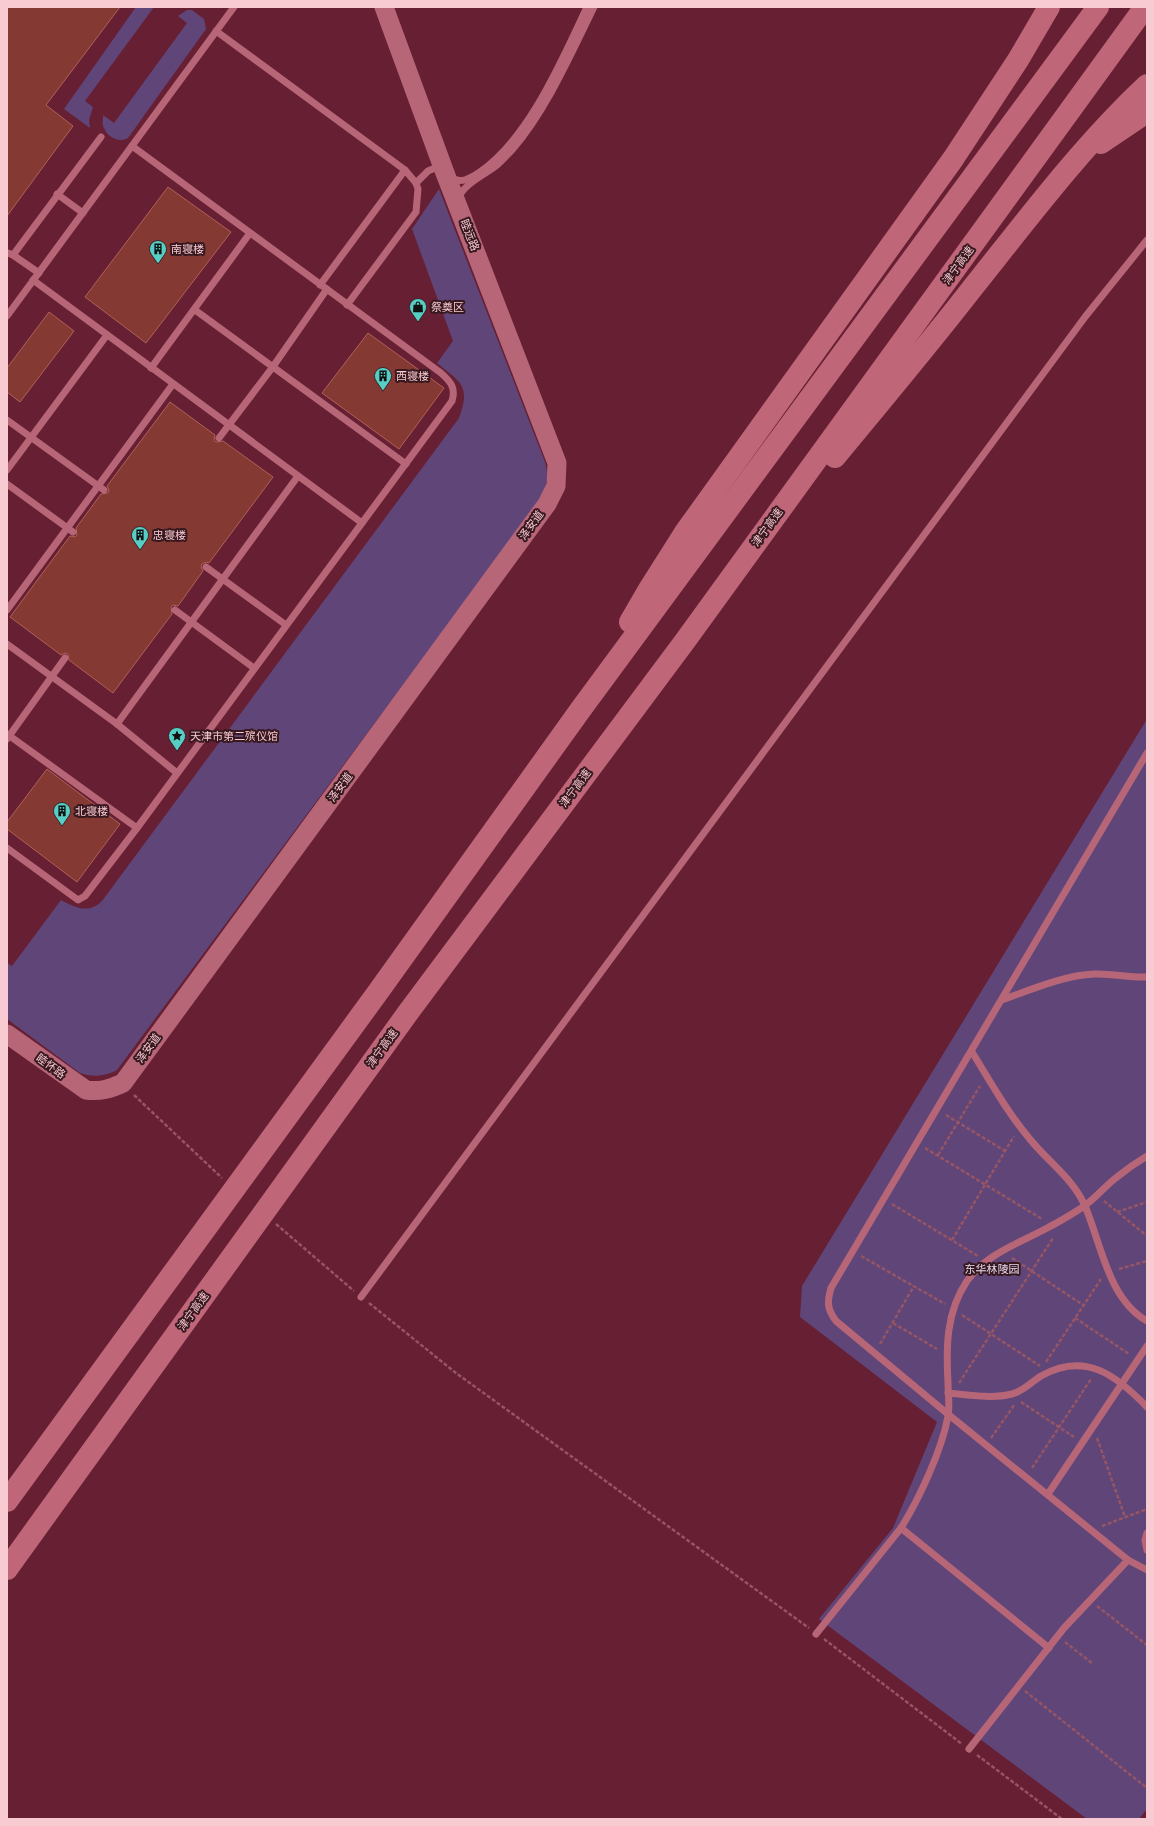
<svg xmlns="http://www.w3.org/2000/svg" width="1154" height="1826" viewBox="0 0 1154 1826" font-family="'PT Sans','Noto Sans SC',sans-serif">
	<rect width="100%" height="100%" fill="#671f33"/>
	<g fill="#604579">
		<path d="M136,7H154L85,101L93,107L89,120L90,128L64,109Z"/>
		<path d="M187,10H192L204,19L206,29L128,138C120,143 108,138 104,128C102,125 103,120 103,115L114,123L187,23L178,16Z"/>
		<path d="M439,189L545,462C549,476 547,486 541,499L117,1070C105,1077 92,1077 80,1073L7,1019V963L12,966L61,900C76,908 89,914 102,901L459,418C471,385 461,383 437,363L453,341L412,229Z"/>
		<path d="M1147,719V1809L1139,1819H1087L819,1619L893,1528L937,1422L800,1317L802,1286Z"/>
	</g>
	<g fill="#843933" stroke="#b06158">
		<path d="M7,7H120L46,105L73,126L7,216Z"/>
		<path d="M168,187L231,232L146,343L85,297Z"/>
		<path d="M49,312L74,331L20,402L7,392V368Z"/>
		<path d="M368,333L444,388L399,449L322,393Z"/>
		<path d="M170,402L215,435L214,440L216,442L223,441L273,477L209,563L206,562L202,564L201,567L203,571L178,606L173,605L171,607L172,614L113,693L69,660L68,654L65,653L61,655L10,617L70,536L75,537L77,535L76,528L101,494L108,493L109,490L107,486Z"/>
		<path d="M47,769L120,824L77,882L7,829V822Z"/>
	</g>
	<g fill="none" stroke-linecap="round" stroke-linejoin="round">
		<g stroke="#955565" stroke-width="2.5" stroke-dasharray="4 2" stroke-linecap="butt">
			<path d="M134,1095L222,1178"/>
			<path d="M946,1115L1005,1151"/>
			<path d="M925,1148L1042,1219"/>
			<path d="M938,1155L980,1086"/>
			<path d="M1104,1201L1147,1236"/>
			<path d="M892,1204L978,1256"/>
			<path d="M1117,1212L1147,1202"/>
			<path d="M276,1224L354,1291"/>
			<path d="M952,1240L1014,1136"/>
			<path d="M861,1256L945,1304"/>
			<path d="M1012,1258L1083,1305"/>
			<path d="M1119,1269L1147,1261"/>
			<path d="M369,1303L456,1373L809,1628"/>
			<path d="M962,1315L1040,1366"/>
			<path d="M1075,1318L1129,1354"/>
			<path d="M893,1323L937,1349"/>
			<path d="M880,1344L914,1286"/>
			<path d="M1046,1362L1101,1279"/>
			<path d="M959,1383L1053,1238"/>
			<path d="M1021,1402L1074,1437"/>
			<path d="M991,1438L1015,1404"/>
			<path d="M1097,1438L1125,1517"/>
			<path d="M1032,1468L1091,1379"/>
			<path d="M1102,1526L1147,1509"/>
			<path d="M1097,1606L1147,1645"/>
			<path d="M824,1639L962,1744"/>
			<path d="M1065,1642L1093,1664"/>
			<path d="M1025,1691L1147,1788"/>
			<path d="M977,1755L1062,1819"/>
		</g>
		<g stroke="#b76677" stroke-width="7">
			<path d="M216,31L405,170L416,183L418,189L416,212L347,305"/>
			<path d="M450,177C460,185 471,178 480,172C529,138 562,60 587,7"/>
			<path d="M416,183L428,171L442,165"/>
			<path d="M57,194L83,213"/>
			<path d="M459,198C462,185 486,174 497,165C502,161 507,155 512,150C546,111 571,54 594,7"/>
			<path d="M8,253L13,255L39,273"/>
			<path d="M13,255L101,137"/>
			<path d="M33,280L362,523"/>
			<path d="M320,285L405,170"/>
			<path d="M195,310L406,464"/>
			<path d="M7,316L234,7"/>
			<path d="M151,368L250,233"/>
			<path d="M7,420L104,490"/>
			<path d="M219,438L272,368L327,289"/>
			<path d="M7,470L107,335"/>
			<path d="M7,484L73,532"/>
			<path d="M206,567L286,625"/>
			<path d="M7,610L173,384"/>
			<path d="M175,610L254,668"/>
			<path d="M7,644L117,724L177,773"/>
			<path d="M117,724L298,476"/>
			<path d="M7,734L137,828"/>
			<path d="M7,739L65,658"/>
			<path d="M7,848L78,900L85,896L137,828L452,401C456,388 451,382 441,373L132,146"/>
			<path d="M1002,1000C1030,990 1065,975 1094,974C1112,973 1129,978 1147,977"/>
			<path d="M972,1052C990,1081 1007,1112 1029,1138C1047,1161 1073,1178 1085,1206C1101,1243 1108,1299 1147,1321"/>
			<path d="M361,1297L1085,317L1147,240"/>
			<path d="M948,1393C969,1395 992,1399 1012,1394C1024,1391 1031,1382 1041,1376C1085,1351 1116,1375 1147,1407"/>
			<path d="M1048,1494L1147,1346"/>
			<path d="M901,1528L1049,1648"/>
			<path d="M1147,1533L1145,1540L1147,1550"/>
			<path d="M1128,1560L949,1415L836,1321C827,1309 827,1302 831,1288L1147,753"/>
			<path d="M816,1634L901,1528C919,1499 942,1450 948,1416C950,1406 948,1394 948,1383C946,1347 946,1312 967,1281C987,1253 1020,1243 1049,1227C1061,1221 1072,1214 1083,1207C1096,1198 1105,1186 1117,1177C1127,1169 1137,1162 1147,1156"/>
			<path d="M969,1749L1064,1628L1128,1560L1147,1570"/>
		</g>
		<path stroke="#b76677" stroke-width="19" d="M7,1034L86,1090C100,1092 110,1089 123,1083L547,504L556,486L557,463L445,173L384,7"/>
		<g stroke="#bf6679" stroke-width="22">
			<path d="M1101,143L1147,112"/>
			<path d="M835,457C882,400 929,344 974,286C1029,217 1083,145 1147,85"/>
			<path d="M630,622L648,591L686,531L953,159L1018,60L1049,7"/>
			<path d="M7,1501L378,992L581,709L1098,7"/>
			<path d="M7,1569L407,1014L685,641L1145,7"/>
		</g>
	</g>
	<defs>
		<symbol id="building-pin" viewBox="-11 -11 22 30"><path d="M0 17L-7.5 6A9.5 9.5 0 1 1 7.5 6Z" fill="#56cec3" stroke="#38181f"/><path d="M-4-6H4V6H1V3H-1V6H-4ZM-2.5-4.3h1.7v1.8h-1.7ZM.8-4.3h1.7v1.8H.8ZM-2.5-1h1.7V.8h-1.7ZM.8-1h1.7V.8H.8Z" fill="#111"/></symbol>
		<symbol id="shop-pin" viewBox="-11 -11 22 30"><path d="M0 17L-7.5 6A9.5 9.5 0 1 1 7.5 6Z" fill="#56cec3" stroke="#38181f"/><path d="M-5-2.5h2.3a2.7 3.5 0 0 1 5.4 0H5L5.5 6h-11ZM-1.5-2.5h3a1.5 2.3 0 0 0-3 0Z" fill="#111"/></symbol>
		<symbol id="sight-pin" viewBox="-11 -11 22 30"><path d="M0 17L-7.5 6A9.5 9.5 0 1 1 7.5 6Z" fill="#56cec3" stroke="#38181f"/><path d="M0-6L1.8-2.2L6-1.7L2.9 1.2L3.7 5.4L0 3.3L-3.7 5.4L-2.9 1.2L-6-1.7L-1.8-2.2Z" fill="#111"/></symbol>
	</defs>
	<g fill-rule="evenodd">
		<use href="#building-pin" x="148" y="239" width="20" height="27"/>
		<use href="#shop-pin" x="408" y="297" width="20" height="27"/>
		<use href="#building-pin" x="373" y="366" width="20" height="27"/>
		<use href="#building-pin" x="130" y="525" width="20" height="27"/>
		<use href="#sight-pin" x="167" y="726" width="20" height="27"/>
		<use href="#building-pin" x="52" y="801" width="20" height="27"/>
	</g>
	<g text-anchor="middle" stroke-width="4" stroke-linejoin="round" paint-order="stroke">
		<g font-size="11" fill="#f8cad2" stroke="#38181f">
			<text transform="translate(470 235) rotate(69)" y="4">睦远路</text>
			<text transform="translate(958 265) rotate(-54)" y="4">津宁高速</text>
			<text transform="translate(531 525) rotate(-54)" y="4">泽安道</text>
			<text transform="translate(767 527) rotate(-54)" y="4">津宁高速</text>
			<text transform="translate(340 787) rotate(-54)" y="4">泽安道</text>
			<text transform="translate(575 788) rotate(-53)" y="4">津宁高速</text>
			<text transform="translate(148 1048) rotate(-54)" y="4">泽安道</text>
			<text transform="translate(382 1048) rotate(-54)" y="4">津宁高速</text>
			<text transform="translate(51 1066) rotate(36)" y="4">睦怀路</text>
			<text transform="translate(193 1311) rotate(-54)" y="4">津宁高速</text>
		</g>
		<g font-size="11" fill="#f8cad2" stroke="#38181f" text-anchor="start">
			<text x="171" y="253">南寝楼</text>
			<text x="431" y="311">祭奠区</text>
			<text x="396" y="380">西寝楼</text>
			<text x="153" y="539">忠寝楼</text>
			<text x="190" y="740">天津市第二殡仪馆</text>
			<text x="75" y="815">北寝楼</text>
		</g>
		<g font-size="11" fill="#e5daf1" stroke="#38181f">
			<text x="992" y="1273">东华林陵园</text>
		</g>
	</g>
	<rect width="1154" height="1826" fill="none" stroke="#f8cad2" stroke-width="16"/>
</svg>
